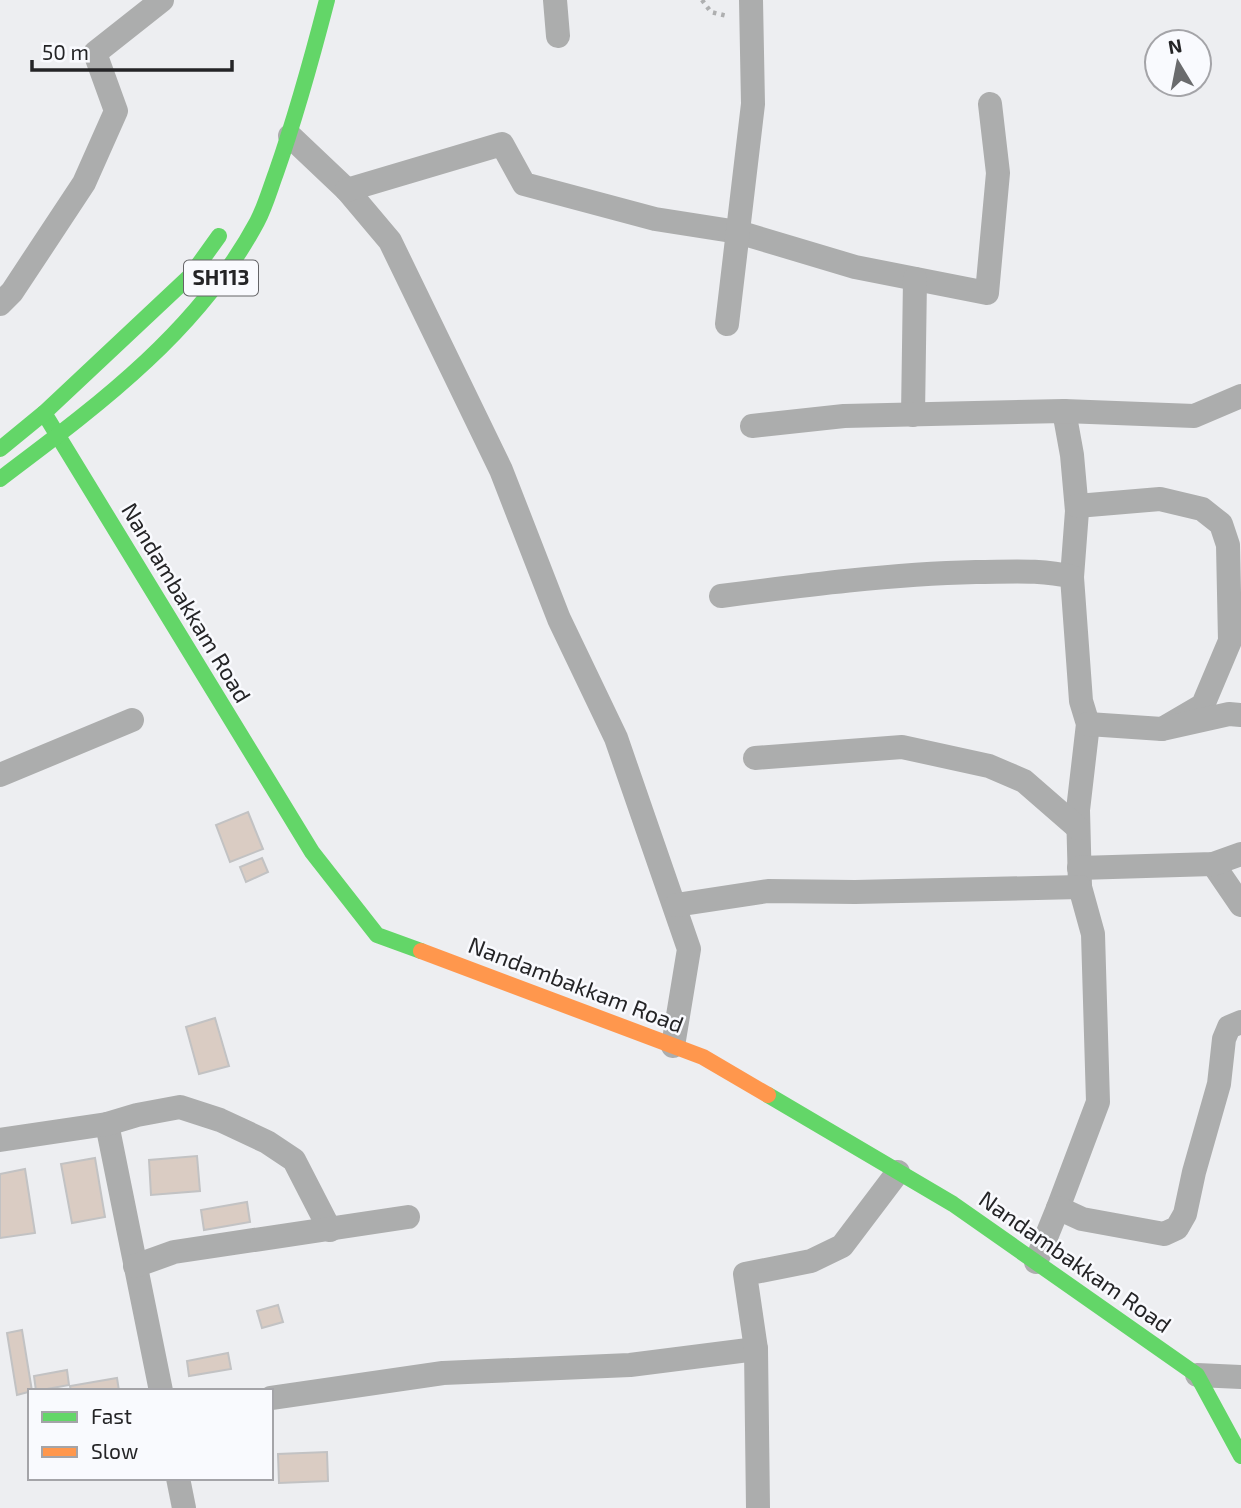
<svg xmlns="http://www.w3.org/2000/svg" width="1241" height="1508" viewBox="0 0 1241 1508" font-family="'Exo 2',sans-serif">
	<rect width="100%" height="100%" fill="#edeef1"/>
	<g fill="#daccc3" stroke="#c2c2c3" stroke-width="2">
		<path d="M248,812L263,849L230,862L216,825Z"/>
		<path d="M262,858L268,872L246,882L240,867Z"/>
		<path d="M215,1018L229,1066L199,1074L186,1027Z"/>
		<path d="M197,1156L200,1191L151,1195L149,1160Z"/>
		<path d="M95,1158L105,1217L72,1223L61,1164Z"/>
		<path d="M25,1169L35,1233L0,1238V1174Z"/>
		<path d="M247,1202L250,1222L204,1230L201,1210Z"/>
		<path d="M278,1305L283,1322L262,1328L257,1311Z"/>
		<path d="M22,1330L32,1391L17,1395L7,1333Z"/>
		<path d="M228,1353L231,1369L189,1376L187,1361Z"/>
		<path d="M67,1370L69,1385L36,1391L34,1376Z"/>
		<path d="M117,1378L119,1391H71L70,1386Z"/>
		<path d="M327,1452L328,1481L279,1483L278,1454Z"/>
	</g>
	<g fill="none" stroke-linecap="round" stroke-linejoin="round">
		<path stroke="#aeafb0" stroke-width="4.5" stroke-dasharray="3.5 5" stroke-linecap="butt" d="M702,0L711,12L727,16"/>
		<g stroke="#acadad" stroke-width="24">
			<path d="M555,0L558,36"/>
			<path d="M290,136L347,190L390,241L501,470L559,619L616,738L689,949L673,1046"/>
			<path d="M347,190L502,144L524,184L655,219L738,232L855,267L987,293L998,173L990,104"/>
			<path d="M0,304L12,292L84,183L116,111L95,53L162,0"/>
			<path d="M727,324L753,104L751,0"/>
			<path d="M1064,411L1072,455L1077,511L1072,577"/>
			<path d="M913,415L915,279"/>
			<path d="M752,426L844,416L1064,411L1194,416L1241,396"/>
			<path d="M1077,506L1160,499L1202,509L1221,524L1228,545L1230,641L1203,705L1162,729"/>
			<path d="M721,596C806,585 891,574 976,572C1008,572 1041,569 1072,577L1081,701L1088,724L1078,810L1080,887"/>
			<path d="M1088,724L1162,729L1229,714L1241,715"/>
			<path d="M755,758L902,747L989,766L1024,781L1078,828"/>
			<path d="M0,775L132,720"/>
			<path d="M1213,864L1241,905"/>
			<path d="M1079,868L1213,864L1241,854"/>
			<path d="M676,905L768,891L855,892L1080,887L1093,934L1098,1102L1058,1208"/>
			<path d="M107,1124L161,1391"/>
			<path d="M0,1140L107,1124L137,1115L180,1107L220,1120L267,1142L294,1160L330,1230"/>
			<path d="M1036,1262L1058,1208L1082,1219L1164,1234L1177,1228L1185,1214L1194,1172L1219,1084L1224,1039L1229,1027L1241,1022"/>
			<path d="M135,1266L174,1252L408,1217"/>
			<path d="M1197,1375L1241,1377"/>
			<path d="M271,1398L443,1373L630,1365L756,1349"/>
			<path d="M178,1478L184,1508"/>
			<path d="M758,1508L756,1349L745,1274L811,1261L842,1246L898,1172"/>
		</g>
		<g stroke="#63d668" stroke-width="16">
			<path d="M44,413L312,852L377,935L421,951"/>
			<path d="M0,449L44,413L191,275L219,236"/>
			<path d="M0,479C97,406 198,332 257,222C265,207 270,189 276,173C296,116 312,58 327,0"/>
			<path d="M768,1095L953,1204L1197,1375L1241,1456"/>
		</g>
		<path stroke="#ff974d" stroke-width="16" d="M421,951L703,1057L768,1095"/>
	</g>
	<g text-anchor="middle" stroke-width="5" stroke-linejoin="round" paint-order="stroke">
		<rect fill="#f9fafe" stroke="#646467" stroke-width="2" x="184" y="260.5" width="74" height="35" rx="5"/>
		<g font-size="21" font-weight="bold" fill="#242426">
			<text x="221" y="285">SH113</text>
		</g>
		<g font-size="23" fill="#242426" stroke="#f9fafe">
			<text transform="translate(186 603) rotate(59)" y="8">Nandambakkam Road</text>
			<text transform="translate(576 985) rotate(21)" y="8">Nandambakkam Road</text>
			<text transform="translate(1075 1262) rotate(35)" y="8">Nandambakkam Road</text>
		</g>
	</g>
	<rect x="28" y="1389" width="245" height="91" fill="#f9fafe" stroke="#a4a4a8" stroke-width="2"/>
	<rect x="42" y="1412" width="35" height="10" fill="#63d668" stroke="#a4a4a8" stroke-width="2"/>
	<text x="91" y="1424" font-size="21" fill="#242426">Fast</text>
	<rect x="42" y="1447" width="35" height="10" fill="#ff974d" stroke="#a4a4a8" stroke-width="2"/>
	<text x="91" y="1459" font-size="21" fill="#242426">Slow</text>
	<g transform="translate(1178 63) rotate(350)"><circle r="33" fill="#f9fafe" stroke="#a4a4a8" stroke-width="2"/>
	<path d="M0-5L12 26L0 18L-12 26Z" fill="#6a6b6d"/>
	<text y="-10" font-size="19" font-weight="bold" text-anchor="middle" fill="#242426">N</text>
	</g>
	<path d="M32 60v10h200v-10" fill="none" stroke="#242426" stroke-width="3.5"/>
	<text x="42" y="60" font-size="21" fill="#242426" stroke="#f9fafe" stroke-width="5" paint-order="stroke">50 m</text>
</svg>
